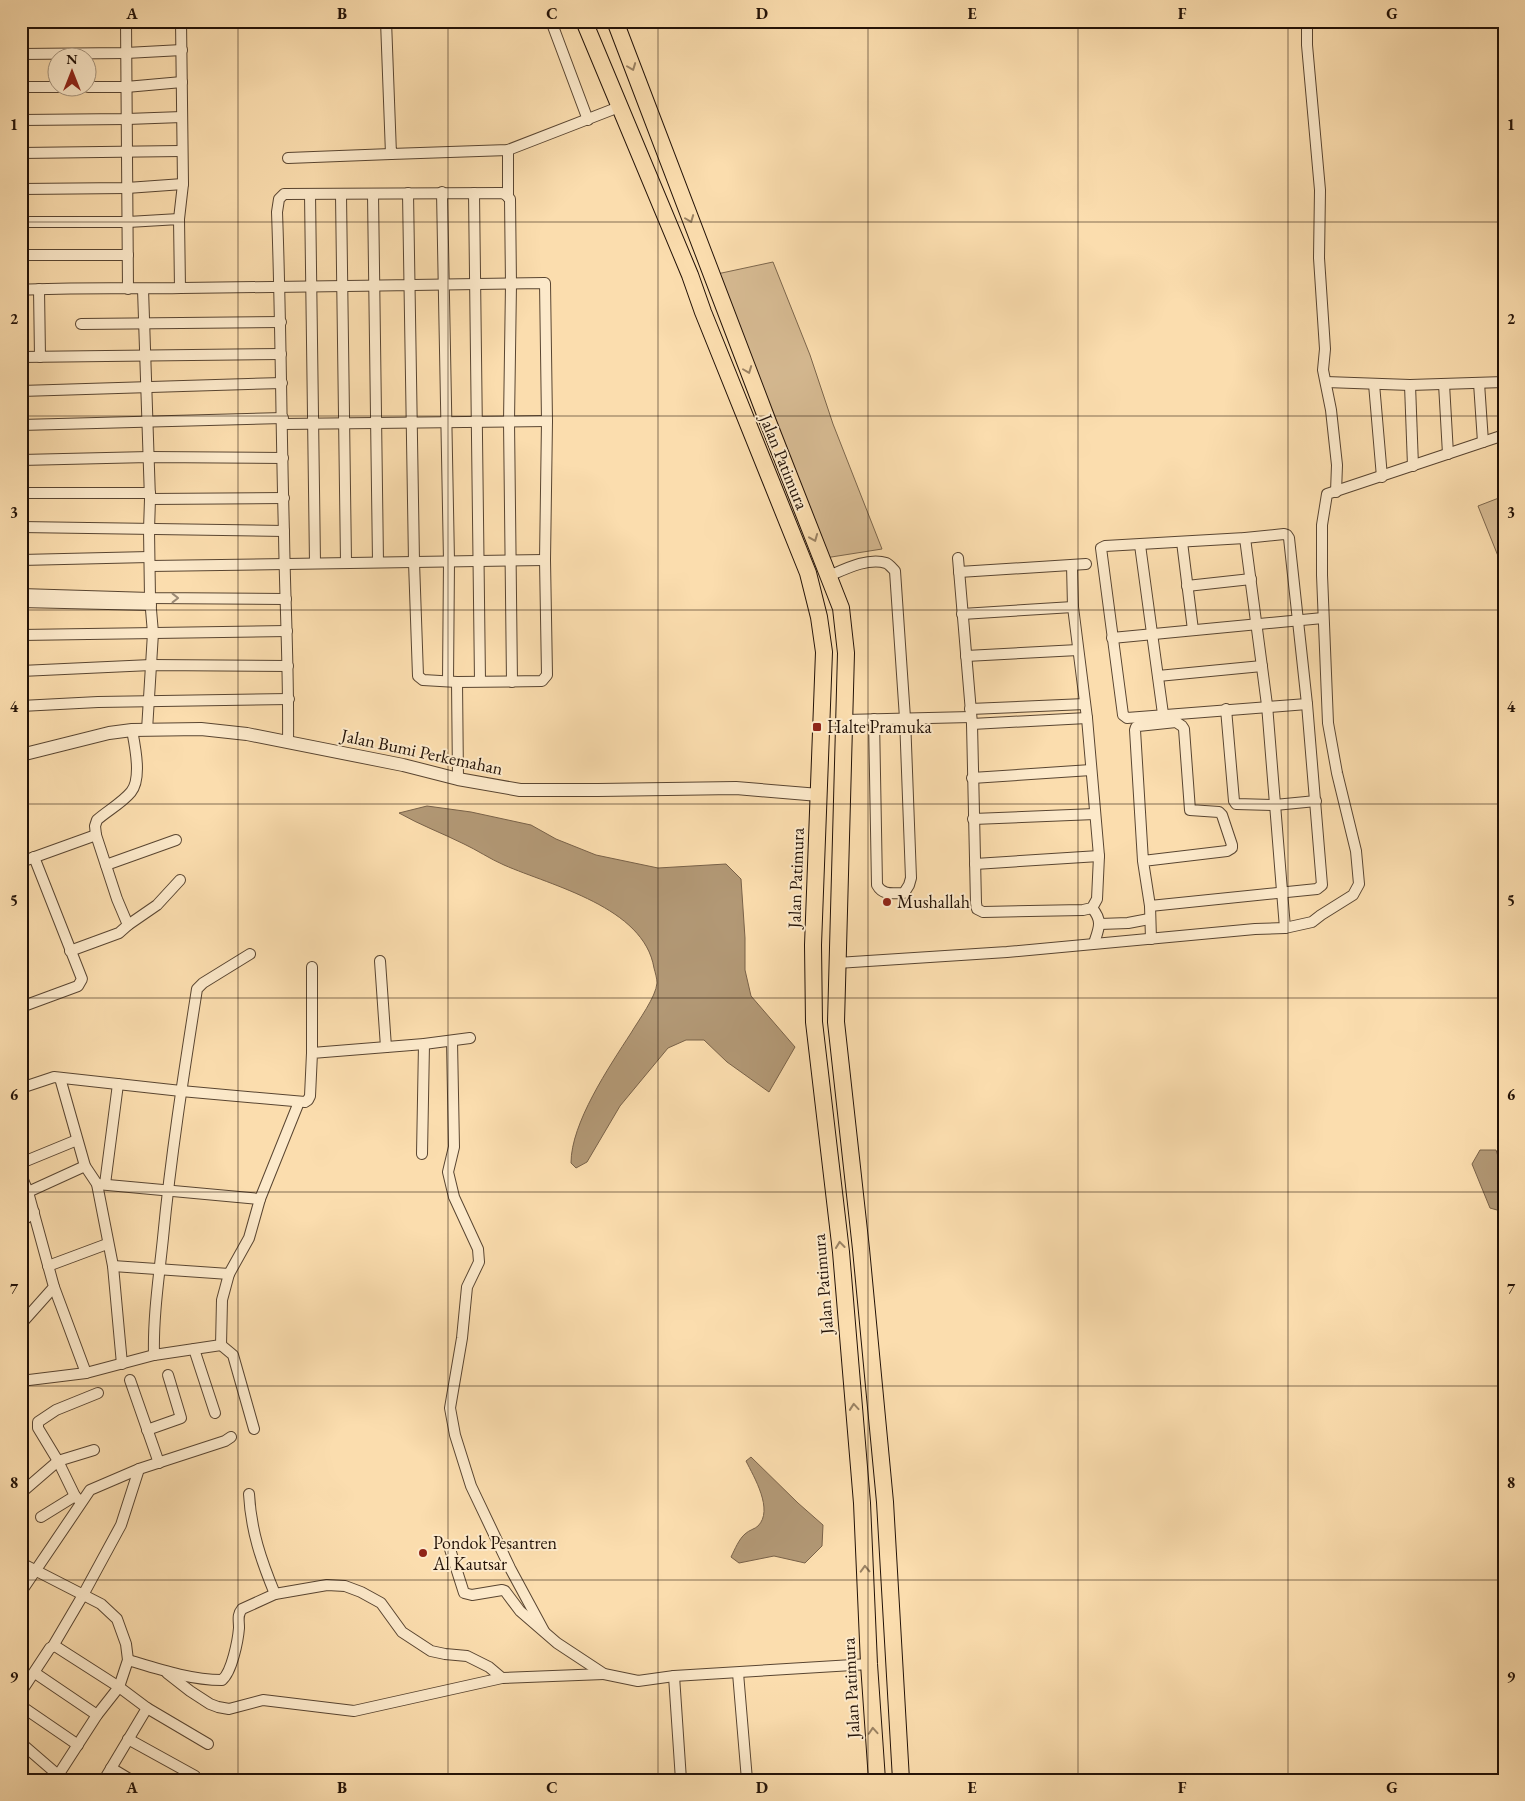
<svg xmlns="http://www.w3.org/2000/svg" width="1525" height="1801" viewBox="0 0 1525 1801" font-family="'EB Garamond',serif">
	<rect width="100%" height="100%" fill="#fbddae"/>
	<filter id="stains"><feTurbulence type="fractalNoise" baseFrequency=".004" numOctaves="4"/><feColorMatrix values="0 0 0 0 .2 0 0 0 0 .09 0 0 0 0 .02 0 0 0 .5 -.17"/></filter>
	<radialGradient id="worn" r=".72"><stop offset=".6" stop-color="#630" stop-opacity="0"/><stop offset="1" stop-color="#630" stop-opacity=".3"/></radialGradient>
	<g fill="#d6ba92" stroke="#7c664c">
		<path d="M773,262L810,355L833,424L882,549L825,558L717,274Z"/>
		<path d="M1504,496V571L1478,506Z"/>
	</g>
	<g fill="#b29875" stroke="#796249">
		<path d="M427,806L471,812L531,825L556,839L596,855L658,868L726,864L741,879L745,938V970L751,996L795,1047L769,1092L727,1062L704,1040H686L668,1048L620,1106L587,1162L576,1168L571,1163C571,1123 609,1067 631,1033C638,1021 656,997 657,983C657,978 655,972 654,968C644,907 552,886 504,865C490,859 477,850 464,844C442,833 420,825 399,813Z"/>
		<path d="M1480,1150H1496L1504,1175V1212L1490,1208L1472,1164Z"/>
		<path d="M751,1457L798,1503L823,1525L822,1546L805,1563L774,1556L739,1563L731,1557C735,1549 739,1539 745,1534C749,1530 755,1529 758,1526C774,1510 754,1477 746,1461Z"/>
	</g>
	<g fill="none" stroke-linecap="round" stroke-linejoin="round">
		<defs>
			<g id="minor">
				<path d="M126,21L128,289"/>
				<path d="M386,21L391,154L508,150L619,107"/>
				<path d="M551,21L588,120"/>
				<path d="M1307,21V45L1320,190L1319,258L1325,349L1323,370L1331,410L1337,465L1336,492"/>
				<path d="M21,54L126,53L182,50"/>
				<path d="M21,87H58"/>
				<path d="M88,87H126L182,82"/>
				<path d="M21,120L127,119L182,117"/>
				<path d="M21,153L181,151"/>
				<path d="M288,158L391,154"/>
				<path d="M21,189L127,188L183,184"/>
				<path d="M442,192L449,561L448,681"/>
				<path d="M474,193L480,681"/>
				<path d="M310,194L315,563"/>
				<path d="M373,194L378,562"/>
				<path d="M341,195L346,562"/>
				<path d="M508,197V150"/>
				<path d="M179,219L183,184L181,21"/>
				<path d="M21,222H128L179,219L180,288"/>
				<path d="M21,255H128"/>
				<path d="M39,289L40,357"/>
				<path d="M143,289L150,499L149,530L150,598L153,633L147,730"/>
				<path d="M21,290C74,287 128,289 181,288C302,287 424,285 545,283L547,421L545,560L547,675L542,681L457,682L423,680L418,676L414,562L408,193"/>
				<path d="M81,324L281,322"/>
				<path d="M21,357L281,354"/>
				<path d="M1326,382L1410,385L1504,382"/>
				<path d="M1479,383L1483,442"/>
				<path d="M1374,384L1382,477"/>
				<path d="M1444,384L1448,454"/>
				<path d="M1410,385L1413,466"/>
				<path d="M21,391L282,383"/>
				<path d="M283,424L547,421"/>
				<path d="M21,425L283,418"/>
				<path d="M21,460L149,457L283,458"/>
				<path d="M21,493H150"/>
				<path d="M150,499L284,498"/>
				<path d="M21,527L284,531"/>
				<path d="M1284,534L1287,535L1289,538L1307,704L1127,718L1123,715L1101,548L1105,546L1245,538Z"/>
				<path d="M1245,538L1267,705L1285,928"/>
				<path d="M1182,542L1193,630"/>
				<path d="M1140,545L1163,714"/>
				<path d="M958,558L972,724L976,903L977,909L983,912L1083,910L1092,908L1097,899L1099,856L1087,718L1073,607L1072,565"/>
				<path d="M21,560L149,557"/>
				<path d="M150,566L545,560"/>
				<path d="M959,572L1086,564"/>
				<path d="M829,576C845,569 869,557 886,563C889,564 892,568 895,571L905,718L911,878L909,885L904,893C893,893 883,896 877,885L874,719"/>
				<path d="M1187,586L1251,579"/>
				<path d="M21,594L150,598L286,599"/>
				<path d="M21,602L151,605"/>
				<path d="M962,614L1073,607"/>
				<path d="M21,635L287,631"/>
				<path d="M1112,638L1323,618"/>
				<path d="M966,656L1078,650"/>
				<path d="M21,671L151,665L288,666"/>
				<path d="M1158,676L1262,666"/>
				<path d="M457,682L458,779"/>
				<path d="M21,706L98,702L289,699"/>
				<path d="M970,709L1085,704"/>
				<path d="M1226,709L1234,801L1236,804L1275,805L1316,801"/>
				<path d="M845,720L971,717"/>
				<path d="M972,724L1087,718"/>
				<path d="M132,730C135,746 142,779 131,792C122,803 107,811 97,820L95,826L96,835L117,899L128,925L157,905L180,880"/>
				<path d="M288,742C289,673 285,603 284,534C281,426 281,319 277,212L279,199L284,194L502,193L506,195L510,199L511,284L509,421L512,682"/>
				<path d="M972,778L1091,770"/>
				<path d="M973,819L1095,814"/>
				<path d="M1143,861L1227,851L1232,848V845L1222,815L1219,812L1190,810L1184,729L1182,726L1176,722L1138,726L1136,727L1135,730L1143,861L1150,906L1151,939"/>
				<path d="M21,862L96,835"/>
				<path d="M975,864L1099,856"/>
				<path d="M106,865L176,840"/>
				<path d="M1150,906L1317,889L1322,885L1307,704"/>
				<path d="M1092,908C1103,921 1099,928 1094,943"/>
				<path d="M1100,924L1128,923L1149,919"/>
				<path d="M70,951L119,933L128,925"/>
				<path d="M380,961L386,1047"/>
				<path d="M837,963L1007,952L1255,929L1285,928L1312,922L1321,915L1353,895L1359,884L1356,851L1337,773L1328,723L1322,575V525L1327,494L1504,435"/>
				<path d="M312,967V1053"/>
				<path d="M21,1007L78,986L82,979L34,857"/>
				<path d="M452,1041L454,1147L448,1172L454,1197L478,1249L479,1262L467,1287L462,1338L450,1408L455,1435L471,1486L510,1568L544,1631"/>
				<path d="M60,1078L85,1166L97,1184L113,1266L122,1364"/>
				<path d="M21,1088L54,1077L181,1091L305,1102L308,1100L310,1096L312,1053L424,1044L470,1038"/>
				<path d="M422,1154L424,1044"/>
				<path d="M21,1163L77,1140"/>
				<path d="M21,1175L28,1192L54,1287L21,1324"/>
				<path d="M97,1184L260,1199"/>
				<path d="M105,1184L118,1084"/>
				<path d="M28,1192L85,1166"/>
				<path d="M21,1222L34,1212"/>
				<path d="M48,1266L107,1244"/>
				<path d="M113,1266L229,1274"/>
				<path d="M54,1287L86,1373"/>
				<path d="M221,1345L233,1355L254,1429"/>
				<path d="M194,1349L215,1413"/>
				<path d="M154,1355C153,1316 159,1277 163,1238C171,1154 184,1072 197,989L203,983L250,954"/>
				<path d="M130,1380L159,1463"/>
				<path d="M21,1381L86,1373L154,1355L221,1345L222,1300L229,1274L249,1238L260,1199L299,1102"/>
				<path d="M147,1430L181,1418L168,1375"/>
				<path d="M21,1493L58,1461L94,1450"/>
				<path d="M249,1494C251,1531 261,1560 275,1594"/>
				<path d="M75,1496L58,1461L38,1428V1422L56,1410L98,1393"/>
				<path d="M41,1517L75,1496L79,1500"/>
				<path d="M449,1546L464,1593L472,1595L502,1590L505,1591L520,1611L557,1643L604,1674L638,1681L674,1676L869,1664"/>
				<path d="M21,1563L101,1604L117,1619L126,1644L128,1660L119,1687L97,1715L55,1780"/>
				<path d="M21,1592L90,1490L139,1469L225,1441L231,1437"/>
				<path d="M53,1646L83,1595L121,1525L139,1469"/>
				<path d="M128,1660C158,1669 190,1680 222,1680C232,1672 238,1640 239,1628C239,1620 237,1615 242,1609L275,1594L327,1585L345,1586L361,1592L381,1603L402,1632L431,1651L445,1654L467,1656L489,1667L502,1678"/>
				<path d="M35,1673L97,1715"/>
				<path d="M167,1673L190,1691L210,1704L218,1707L229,1709L263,1700L354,1711L502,1678L604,1674"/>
				<path d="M738,1673L747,1780"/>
				<path d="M674,1676L681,1780"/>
				<path d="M21,1692L50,1648L55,1646L119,1687L147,1708L208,1744"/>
				<path d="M21,1706L78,1745"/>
				<path d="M128,1739L195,1776"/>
				<path d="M21,1743L58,1775L66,1780"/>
				<path d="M111,1768L131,1780"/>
				<path d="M104,1780L147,1708"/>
			</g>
			<path id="tertiary" d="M21,755L109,733L132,730L201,729L247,734L403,765L458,779L520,790H598L736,788L819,795"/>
			<g id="trunk">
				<path d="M584,21L690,275L703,312L808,573L819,617L824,652L813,945L814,1022L841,1252L862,1503L869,1664L877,1780"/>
				<path d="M615,21L768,422L841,608L846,653L836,1022L861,1249L885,1502L901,1780"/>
			</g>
		</defs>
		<use href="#minor" stroke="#594531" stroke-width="12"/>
		<use href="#tertiary" stroke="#594531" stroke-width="14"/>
		<use href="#trunk" stroke="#231207" stroke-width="18"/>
		<use href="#minor" stroke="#fce9ca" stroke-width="10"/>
		<use href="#tertiary" stroke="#fce9ca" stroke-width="12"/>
		<use href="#trunk" stroke="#fbddae" stroke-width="16"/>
	</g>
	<defs><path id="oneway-chevron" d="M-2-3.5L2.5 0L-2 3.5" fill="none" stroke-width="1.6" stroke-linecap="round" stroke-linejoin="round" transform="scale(1.25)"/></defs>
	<g stroke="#9a8263">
		<use href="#oneway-chevron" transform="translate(632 67) rotate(69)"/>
		<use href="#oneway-chevron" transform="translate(690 219) rotate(69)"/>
		<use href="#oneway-chevron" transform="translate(748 370) rotate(69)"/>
		<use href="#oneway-chevron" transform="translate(814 538) rotate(68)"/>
		<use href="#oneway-chevron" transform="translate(840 1245) rotate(-96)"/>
		<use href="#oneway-chevron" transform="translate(854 1407) rotate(-95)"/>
		<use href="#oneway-chevron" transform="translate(865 1569) rotate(-92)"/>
		<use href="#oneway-chevron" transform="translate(873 1731) rotate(-94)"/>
	</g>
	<use stroke="#9a8872" href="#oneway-chevron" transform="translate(175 598)"/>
	<path fill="none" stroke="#231207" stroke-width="1" stroke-opacity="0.55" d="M238,21V1780M448,21V1780M658,21V1780M868,21V1780M1078,21V1780M1288,21V1780M21,222H1504M21,416H1504M21,610H1504M21,804H1504M21,998H1504M21,1192H1504M21,1386H1504M21,1580H1504"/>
	<g fill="#8f2418" stroke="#fce9ca" stroke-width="2">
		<rect x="812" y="722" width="10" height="10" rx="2.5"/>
		<circle cx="887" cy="902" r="5"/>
		<circle cx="423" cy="1553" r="5"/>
	</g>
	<g text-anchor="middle" stroke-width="4" stroke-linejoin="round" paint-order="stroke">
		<g font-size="18" fill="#231207" stroke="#fce9ca">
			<text transform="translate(784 462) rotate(68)" y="6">Jalan Patimura</text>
			<text transform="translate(422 752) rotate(12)" y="6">Jalan Bumi Perkemahan</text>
			<text transform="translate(796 878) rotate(-88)" y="6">Jalan Patimura</text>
			<text transform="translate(823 1284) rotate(-95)" y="6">Jalan Patimura</text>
			<text transform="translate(851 1688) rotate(-93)" y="6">Jalan Patimura</text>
		</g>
		<g font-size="18" fill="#231207" stroke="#fce9ca" text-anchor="start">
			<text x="827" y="733">Halte Pramuka</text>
			<text x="897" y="908">Mushallah</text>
			<text x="433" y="1549">Pondok Pesantren<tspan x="433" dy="21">Al Kautsar</tspan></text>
		</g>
	</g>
	<rect width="1525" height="1801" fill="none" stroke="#fbddae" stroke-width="55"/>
	<g transform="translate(72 72)"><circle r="24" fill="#fce9ca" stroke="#a5937c"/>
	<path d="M0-4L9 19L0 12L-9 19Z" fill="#8f2418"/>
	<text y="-8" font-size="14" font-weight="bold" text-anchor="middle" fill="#231207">N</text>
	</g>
	<rect x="28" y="28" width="1470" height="1746" fill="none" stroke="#231207" stroke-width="2"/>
	<g font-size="16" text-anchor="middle" font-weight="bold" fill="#231207">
		<text x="132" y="19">A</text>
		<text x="342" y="19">B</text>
		<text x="552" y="19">C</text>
		<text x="762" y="19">D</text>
		<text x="972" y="19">E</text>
		<text x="1182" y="19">F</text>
		<text x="1392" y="19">G</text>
		<text x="14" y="130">1</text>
		<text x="1511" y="130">1</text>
		<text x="14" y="324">2</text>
		<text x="1511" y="324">2</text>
		<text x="14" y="518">3</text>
		<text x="1511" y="518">3</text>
		<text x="14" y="712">4</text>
		<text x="1511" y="712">4</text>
		<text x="14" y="906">5</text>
		<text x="1511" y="906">5</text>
		<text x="14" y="1100">6</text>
		<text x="1511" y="1100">6</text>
		<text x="14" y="1294">7</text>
		<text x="1511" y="1294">7</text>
		<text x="14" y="1488">8</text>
		<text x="1511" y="1488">8</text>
		<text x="14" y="1682">9</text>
		<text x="1511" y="1682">9</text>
		<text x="132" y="1793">A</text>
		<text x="342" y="1793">B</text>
		<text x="552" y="1793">C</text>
		<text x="762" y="1793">D</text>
		<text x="972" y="1793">E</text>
		<text x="1182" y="1793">F</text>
		<text x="1392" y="1793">G</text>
	</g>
	<rect width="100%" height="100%" filter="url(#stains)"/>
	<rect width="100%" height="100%" fill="url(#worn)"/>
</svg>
